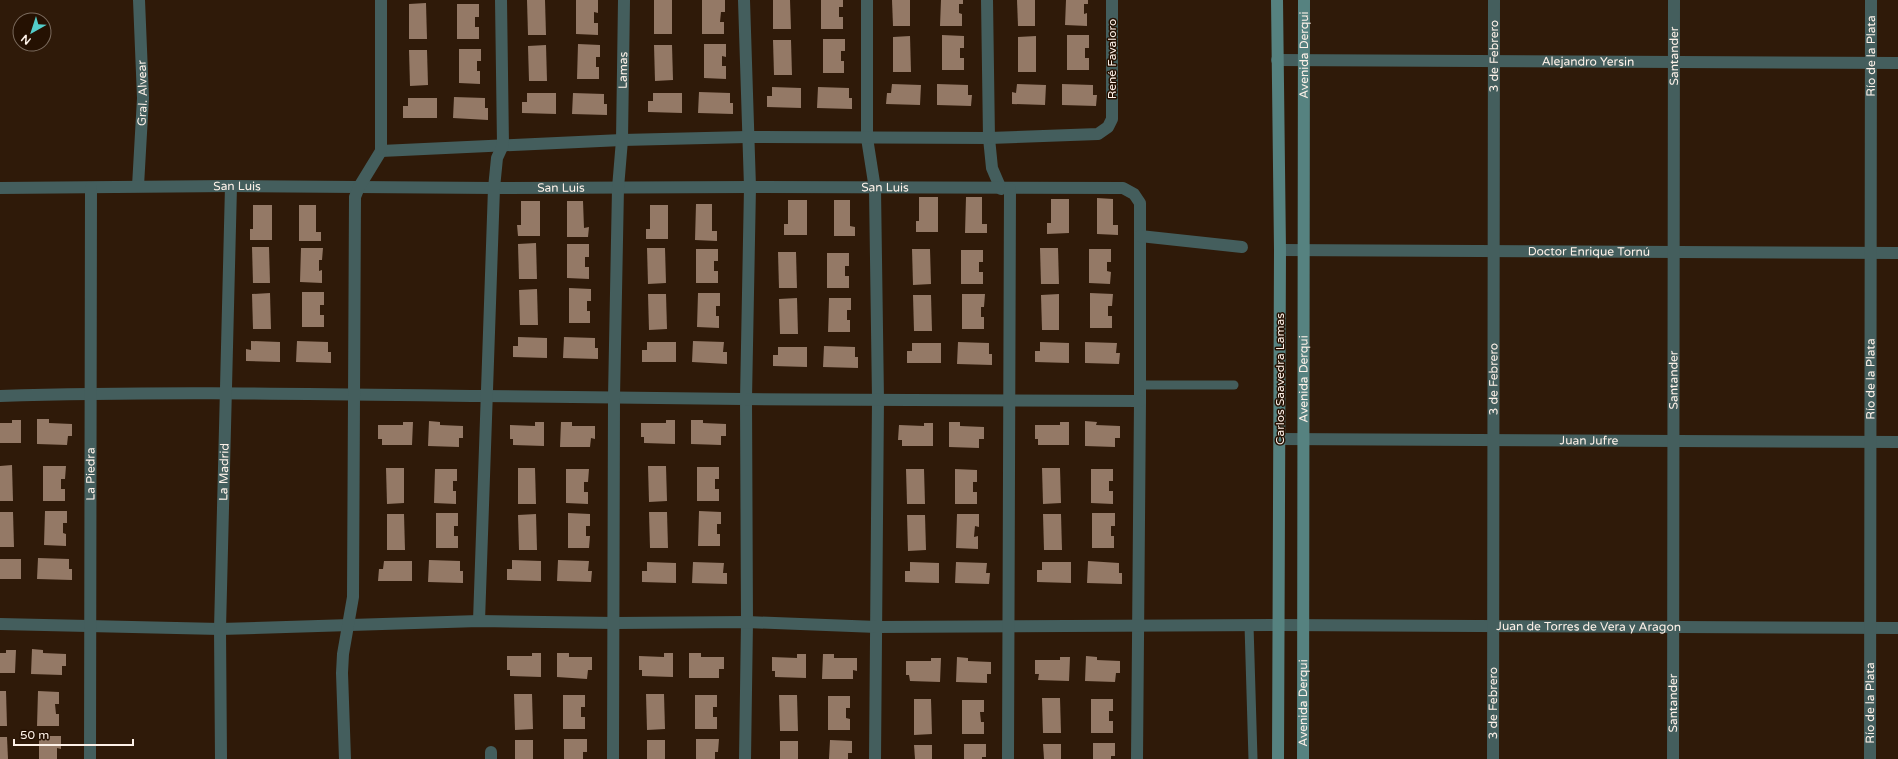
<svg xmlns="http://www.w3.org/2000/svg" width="1898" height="759" viewBox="0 0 1898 759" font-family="'Varela Round',sans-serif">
	<rect width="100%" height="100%" fill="#2f1a09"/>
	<g fill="#947966">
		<path d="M527,0H545L546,35H528Z"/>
		<path d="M576,0H598V13L594,12V23H598V35L576,34Z"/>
		<rect x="654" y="0" width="18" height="34"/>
		<path d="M702,0H725V12H721L720,22H724V34H702Z"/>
		<path d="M773,0H790L791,29H773Z"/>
		<path d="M821,0H843V7H839V17H843V29H821Z"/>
		<path d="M892,0H910V26H893Z"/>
		<path d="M941,0H963V4H959V13L962,14V26H940Z"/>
		<path d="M1017,0H1035V26H1018Z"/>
		<path d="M1066,0H1088V4H1084V14L1087,13V26L1065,25Z"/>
		<path d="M426,3L427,39H409V4Z"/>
		<path d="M457,4H479V17H475V27H479V39H457Z"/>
		<path d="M942,35L964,36V48H960V58H964V70H942Z"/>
		<path d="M1067,35H1089V48H1085V58H1089V70H1067Z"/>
		<path d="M910,36L911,72H893V37Z"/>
		<path d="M1036,36V72H1018V37Z"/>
		<path d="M823,39H845V51H841V61H844V73H823Z"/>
		<path d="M773,40H791L792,75H774Z"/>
		<path d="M578,44L600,45V57H596V67H599V79H577Z"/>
		<path d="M704,44H726V57L722,56V66H726V79L704,78Z"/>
		<path d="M546,45L547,81H529L528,46Z"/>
		<path d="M654,45H672L673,80L655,81Z"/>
		<path d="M459,49H481V61H477V71H480V84L459,83Z"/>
		<path d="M409,50H427L428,85L410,86Z"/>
		<path d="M892,84L921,85L920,105L886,104L887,93H891Z"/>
		<path d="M937,84L968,85V95H972L971,106L937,105Z"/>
		<path d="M1017,84L1046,85L1045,105L1012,104V92L1016,93Z"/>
		<path d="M1062,84L1093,85V95H1097L1096,106L1062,105Z"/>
		<path d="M772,87L801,88V108L767,107V96H772Z"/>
		<path d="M818,87L849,88V98H852V109L817,108Z"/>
		<path d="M699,92L730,93V103H733V114L698,113Z"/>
		<path d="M527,93H556V114L522,113V102H527Z"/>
		<path d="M573,93L604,94V104H607V115L572,114Z"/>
		<path d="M653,93H682V113L648,112V101H653Z"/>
		<path d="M454,97L485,98V108H488V120L453,118Z"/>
		<path d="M408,98H437V118H403V106H408Z"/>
		<path d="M919,197H938V232H916V221H919Z"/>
		<path d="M966,197H982V224H987V233H965Z"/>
		<path d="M1097,198L1113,199V225H1118V235L1097,234Z"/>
		<path d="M1051,199H1069V233L1047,234V223H1051Z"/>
		<path d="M788,200H807V235H784V224H788Z"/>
		<path d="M834,200H850V226L855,227V236H834Z"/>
		<path d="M521,201H540V236H518L517,225H521Z"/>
		<path d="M567,201H583L584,228L589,227L588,237H567Z"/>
		<path d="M696,204H712V231H717V241L695,240Z"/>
		<path d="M253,205H272V240H250V229H253Z"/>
		<path d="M299,205H316V232H321V241H299Z"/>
		<path d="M650,205H668V239H646V229H650Z"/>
		<path d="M536,243L537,279H519L518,244Z"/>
		<path d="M567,244H589V257H585V267H589V279L567,278Z"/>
		<path d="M252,247H269L270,283H253Z"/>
		<path d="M301,248H323L322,260H319V271L322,270V283L300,282Z"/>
		<path d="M647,248H665L666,283L648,284Z"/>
		<path d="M1040,248H1058L1059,284H1041Z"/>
		<path d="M696,249H718V261H714V271H718V283H696Z"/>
		<path d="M912,249H930L931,284L913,285Z"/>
		<path d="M1089,249H1111V262H1107V271L1111,272L1110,284L1089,283Z"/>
		<path d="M961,250H983V262H979V272H983V284H961Z"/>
		<path d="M778,252H796L797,288H779Z"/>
		<path d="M827,253H849V266H845V276H849V288H827Z"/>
		<path d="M569,288L591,289V301H587V311H590V323H569Z"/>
		<path d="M537,289L538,325H520L519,290Z"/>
		<path d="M302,292H324V305H320V315H324V327H302Z"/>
		<path d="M270,293L271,329H253L252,294Z"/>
		<path d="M698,293H720V306H716V316H719V328L697,327Z"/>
		<path d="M1090,293L1113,294L1112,306H1108V316H1112V328H1090Z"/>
		<path d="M648,294H666L667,329L649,330Z"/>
		<path d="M962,294H985L984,307H981V317H984V329H962Z"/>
		<path d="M1059,294V330H1042L1041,295Z"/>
		<path d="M913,295H931L932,331H914Z"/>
		<path d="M797,298L798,334H780L779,299Z"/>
		<path d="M829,298H851V310H847V320H850V332H828Z"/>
		<path d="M518,337L547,338V358L513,357V346H518Z"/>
		<path d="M564,337L595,338V348H598V359L563,358Z"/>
		<path d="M251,341L280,342V362L246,361V349L251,350Z"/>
		<path d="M297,341L328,342V352H331V363L296,362Z"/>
		<path d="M693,341L724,342L723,352H727V364L692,362Z"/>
		<path d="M647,342H676V362H642V350H647Z"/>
		<path d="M958,342L989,343V354H992V365L957,364Z"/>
		<path d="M1040,342L1069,343V363L1035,362V351H1040Z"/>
		<path d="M1085,342L1117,343L1116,353H1120L1119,364L1085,363Z"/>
		<path d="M912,343H941V363H907V351H912Z"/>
		<path d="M824,346L855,347V357H858V368L823,367Z"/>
		<path d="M778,347H807V367L773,366V355H778Z"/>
		<path d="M37,419H49V423L72,424V436H68L67,445L37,444Z"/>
		<path d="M12,420H21V443H0V423H12Z"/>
		<path d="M666,420H675V444L644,443V437H641V423H666Z"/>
		<path d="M691,420H703V423L726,424V436H721V445L691,444Z"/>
		<path d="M429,421L440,422V425L463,426V438H459V447L428,446Z"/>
		<path d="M1085,421L1097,422L1096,425L1120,426V438H1115V447L1085,446Z"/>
		<path d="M403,422H413L412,445H382V439H378V425H403Z"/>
		<path d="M535,422H544V446L513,445V439H510V425L535,426Z"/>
		<path d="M561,422H572V426H595V439L591,438L590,447H560Z"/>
		<path d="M949,422H960V426L984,427V439H979V448L949,447Z"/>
		<path d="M1060,422H1069V445H1038V439H1035V425H1060Z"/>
		<path d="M924,423H933V446H902V440H898L899,425L924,426Z"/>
		<path d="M12,465L13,501H0V466Z"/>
		<path d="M43,466H66L65,479H61V489H65V501H43Z"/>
		<path d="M648,466H666L667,501L649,502Z"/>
		<path d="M697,467H719V479H715V489H719V501H697Z"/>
		<path d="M386,468H404V503L387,504Z"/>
		<path d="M518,468H535L536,504H518Z"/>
		<path d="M1042,468H1060L1061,503L1043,504Z"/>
		<path d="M435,469H457V481H453V491H456V504L434,503Z"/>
		<path d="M566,469H589L588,482H584V492H588V504L566,503Z"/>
		<path d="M906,469H924L925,504H907Z"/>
		<path d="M955,469L977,470V482H973V492H977V504H955Z"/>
		<path d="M1091,469H1113V481H1109V491H1113V504L1091,503Z"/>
		<path d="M45,511H67V523H63V533L66,534V546L44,545Z"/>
		<path d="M699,511L721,512V524H717V534H720V546H698Z"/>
		<path d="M0,512H13L14,547H0Z"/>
		<path d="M649,512H667L668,548H650Z"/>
		<path d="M436,513H458V526H454V536H458V548H436Z"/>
		<path d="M568,513L590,514V526H586V536H590L589,548H568Z"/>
		<path d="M1092,513H1115V526H1111V536H1114V548H1092Z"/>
		<path d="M387,514H404L405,550H387Z"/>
		<path d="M536,514L537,550H519L518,515Z"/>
		<path d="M957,514H979V527L975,526L974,537L978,536V549L956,548Z"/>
		<path d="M1043,514H1061L1062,550H1044Z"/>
		<path d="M907,515H925L926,550L908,551Z"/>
		<path d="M38,558L69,559V569H72V580L37,579Z"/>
		<rect x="0" y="559" width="21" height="20"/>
		<path d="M429,560L460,561V571H463V583L428,582Z"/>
		<path d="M512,560L541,561V581L507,580V569H512Z"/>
		<path d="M558,560L589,561L588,571H592L591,582L557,581Z"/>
		<path d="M384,561H412V581H378L379,569H383Z"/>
		<path d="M1088,561L1119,563V573H1122V584L1087,583Z"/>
		<path d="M647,562L676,563V583L642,582V571H647Z"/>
		<path d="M693,562L724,563L723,573H727V584L692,583Z"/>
		<path d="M910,562L939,563V583L905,582V571H910Z"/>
		<path d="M956,562L987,563L986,573H990L989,584L955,583Z"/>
		<path d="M1042,562H1071V583L1037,582V570H1042Z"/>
		<path d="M32,649L43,650V653L66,654V666H62V675L31,674Z"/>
		<path d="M6,650H16L15,673H0V653H6Z"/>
		<path d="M532,653H541V677L510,676V670H507V656H532Z"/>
		<path d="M557,653H569V657H592V670H588L587,679L557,677Z"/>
		<path d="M664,653H673V677L642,676V670H639V656L664,657Z"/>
		<path d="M689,653H701V657H724V669H719V678H689Z"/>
		<path d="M797,654H806V678L775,677V671H772V657L797,658Z"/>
		<path d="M823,654H834V658H857V671L853,670V679H822Z"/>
		<path d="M1086,656L1097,657V660L1120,661V673H1116L1115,682L1085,681Z"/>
		<path d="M957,657L968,658V661L991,662V674H987V683L956,682Z"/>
		<path d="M1060,657H1070L1069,681L1038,680L1039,674H1035V660H1060Z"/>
		<path d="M931,658H941L940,682L910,681L909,675H906V661H931Z"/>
		<path d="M0,691H6L7,726H0Z"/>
		<path d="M38,691L59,692V704H55L56,714H59V726H37Z"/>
		<path d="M514,694H532L533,729L515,730Z"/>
		<path d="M646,694H664L665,729L647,730Z"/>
		<path d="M563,695H585V707H581V717H585V729H563Z"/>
		<path d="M695,695H717V707H713V717H717V729H695Z"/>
		<path d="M779,695H797L798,731H780Z"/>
		<path d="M828,696H850V708H846V718L850,719V730H828Z"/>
		<path d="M1042,698H1060L1061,733H1043Z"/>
		<path d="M914,699H931L932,734L914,735Z"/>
		<path d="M1091,699H1113V711H1109V721H1113V733H1091Z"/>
		<path d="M962,700H984V712H980L981,722H984V734H962Z"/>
		<path d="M39,736H61V749L57,748V759H39Z"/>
		<path d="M0,737H7L8,759H0Z"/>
		<path d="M564,739H587V752H583V759H564Z"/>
		<path d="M696,739H719L718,752H715V759H696Z"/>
		<rect x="515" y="740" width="18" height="19"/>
		<rect x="647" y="740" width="18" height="19"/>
		<path d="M830,740L852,741V753H848V759H829Z"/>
		<rect x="780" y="741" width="18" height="18"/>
		<path d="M1093,743H1115V756H1111V759H1093Z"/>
		<path d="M964,744H986V757H982V759H964Z"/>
		<path d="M1043,744H1061V759H1044Z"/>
		<path d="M914,745H932V759H915Z"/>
	</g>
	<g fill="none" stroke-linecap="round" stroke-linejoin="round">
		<g stroke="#445e5d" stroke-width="9">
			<path d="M1140,385H1234"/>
			<path d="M1249,625L1253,759"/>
		</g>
		<g stroke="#445e5d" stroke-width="12">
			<path d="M744,0L750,187L746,399L747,622L745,759"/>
			<path d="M867,0V138L875,189L878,399L875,759"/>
			<path d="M987,0L989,138L992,168L1001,189"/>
			<path id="s1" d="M1277,60L1898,63"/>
			<path d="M381,151L622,140L747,137L989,138L1098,134L1108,127L1112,119V0"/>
			<path id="s2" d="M138,186L143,98L139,0"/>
			<path id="s3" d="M0,188L231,186L494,188L750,187L1123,188L1134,194L1140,203V401L1137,759"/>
			<path d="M1140,236L1242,247"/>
			<path id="s4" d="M1280,250L1898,253"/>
			<path d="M0,396C159,391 317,394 476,396C697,399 919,401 1140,401"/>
			<path id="s5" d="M1280,439L1898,442"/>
			<path d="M479,621L494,188L497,158L503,145L501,0"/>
			<path id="s6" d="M0,624L220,629L479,621L615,623L747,622L877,627L1279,625L1898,628"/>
			<path d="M491,752V759"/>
			<path id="s7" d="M90,759L91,188"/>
			<path id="s8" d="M221,759L220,629L231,186"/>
			<path d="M345,759L342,673L343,654L353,597L355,197L359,187L381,151V0"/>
			<path id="s9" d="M613,759L614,397L618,188L622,140L624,0"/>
			<path d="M1008,759L1010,189"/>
			<path id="s10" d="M1493,759L1494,0"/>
			<path id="s11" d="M1673,759L1674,0"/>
			<path id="s12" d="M1870,759L1871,0"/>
		</g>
		<g stroke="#568280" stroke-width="12">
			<path d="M1277,0L1280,250L1278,759"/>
			<path id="s13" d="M1303,759L1304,0"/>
		</g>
	</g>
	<g text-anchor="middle" stroke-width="3" stroke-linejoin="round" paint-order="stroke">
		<g font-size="12" fill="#fdf1e8" stroke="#251102">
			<text dy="4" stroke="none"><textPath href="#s13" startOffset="704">Avenida Derqui</textPath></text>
			<text dy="4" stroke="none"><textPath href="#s10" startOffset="703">3 de Febrero</textPath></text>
			<text dy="4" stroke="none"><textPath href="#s11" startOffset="703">Santander</textPath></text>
			<text dy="4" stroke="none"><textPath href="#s12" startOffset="703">Río de la Plata</textPath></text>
			<text transform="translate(1112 59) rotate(-90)" y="4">René Favaloro</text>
			<text dy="4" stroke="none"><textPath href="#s1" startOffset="311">Alejandro Yersin</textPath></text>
			<text dy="4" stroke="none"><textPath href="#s9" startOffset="689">Lamas</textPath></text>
			<text dy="4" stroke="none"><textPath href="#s2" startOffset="93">Gral. Alvear</textPath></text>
			<text dy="4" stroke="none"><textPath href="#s3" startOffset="237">San Luis</textPath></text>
			<text dy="4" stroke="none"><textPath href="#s3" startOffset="561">San Luis</textPath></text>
			<text dy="4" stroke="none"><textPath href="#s3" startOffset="885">San Luis</textPath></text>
			<text dy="4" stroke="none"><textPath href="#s4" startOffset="309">Doctor Enrique Tornú</textPath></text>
			<text transform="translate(1280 379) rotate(-90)" y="4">Carlos Saavedra Lamas</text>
			<text dy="4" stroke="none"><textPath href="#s13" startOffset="380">Avenida Derqui</textPath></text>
			<text dy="4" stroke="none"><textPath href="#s10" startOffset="380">3 de Febrero</textPath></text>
			<text dy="4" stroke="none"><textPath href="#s11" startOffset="379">Santander</textPath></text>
			<text dy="4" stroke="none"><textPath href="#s12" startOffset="380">Río de la Plata</textPath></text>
			<text dy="4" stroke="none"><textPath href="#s5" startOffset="309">Juan Jufre</textPath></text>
			<text dy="4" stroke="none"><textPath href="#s8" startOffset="287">La Madrid</textPath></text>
			<text dy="4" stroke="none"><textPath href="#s7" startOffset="285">La Piedra</textPath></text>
			<text dy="4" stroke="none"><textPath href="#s6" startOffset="1589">Juan de Torres de Vera y Aragon</textPath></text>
			<text dy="4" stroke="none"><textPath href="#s13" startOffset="56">Avenida Derqui</textPath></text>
			<text dy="4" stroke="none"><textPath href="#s10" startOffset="56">3 de Febrero</textPath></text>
			<text dy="4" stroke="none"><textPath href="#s11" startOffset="56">Santander</textPath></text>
			<text dy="4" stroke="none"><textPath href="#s12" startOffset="56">Río de la Plata</textPath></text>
		</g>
	</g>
	<g transform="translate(32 32) rotate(219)"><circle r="19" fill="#251102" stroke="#7b6b5e"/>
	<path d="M0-3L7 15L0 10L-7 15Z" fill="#53cdca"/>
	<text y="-6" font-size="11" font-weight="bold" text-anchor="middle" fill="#fdf1e8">N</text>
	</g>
	<path d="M14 739v6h119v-6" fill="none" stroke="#fdf1e8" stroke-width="2"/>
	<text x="20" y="739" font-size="12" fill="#fdf1e8" stroke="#251102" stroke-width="3" paint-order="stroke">50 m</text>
</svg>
